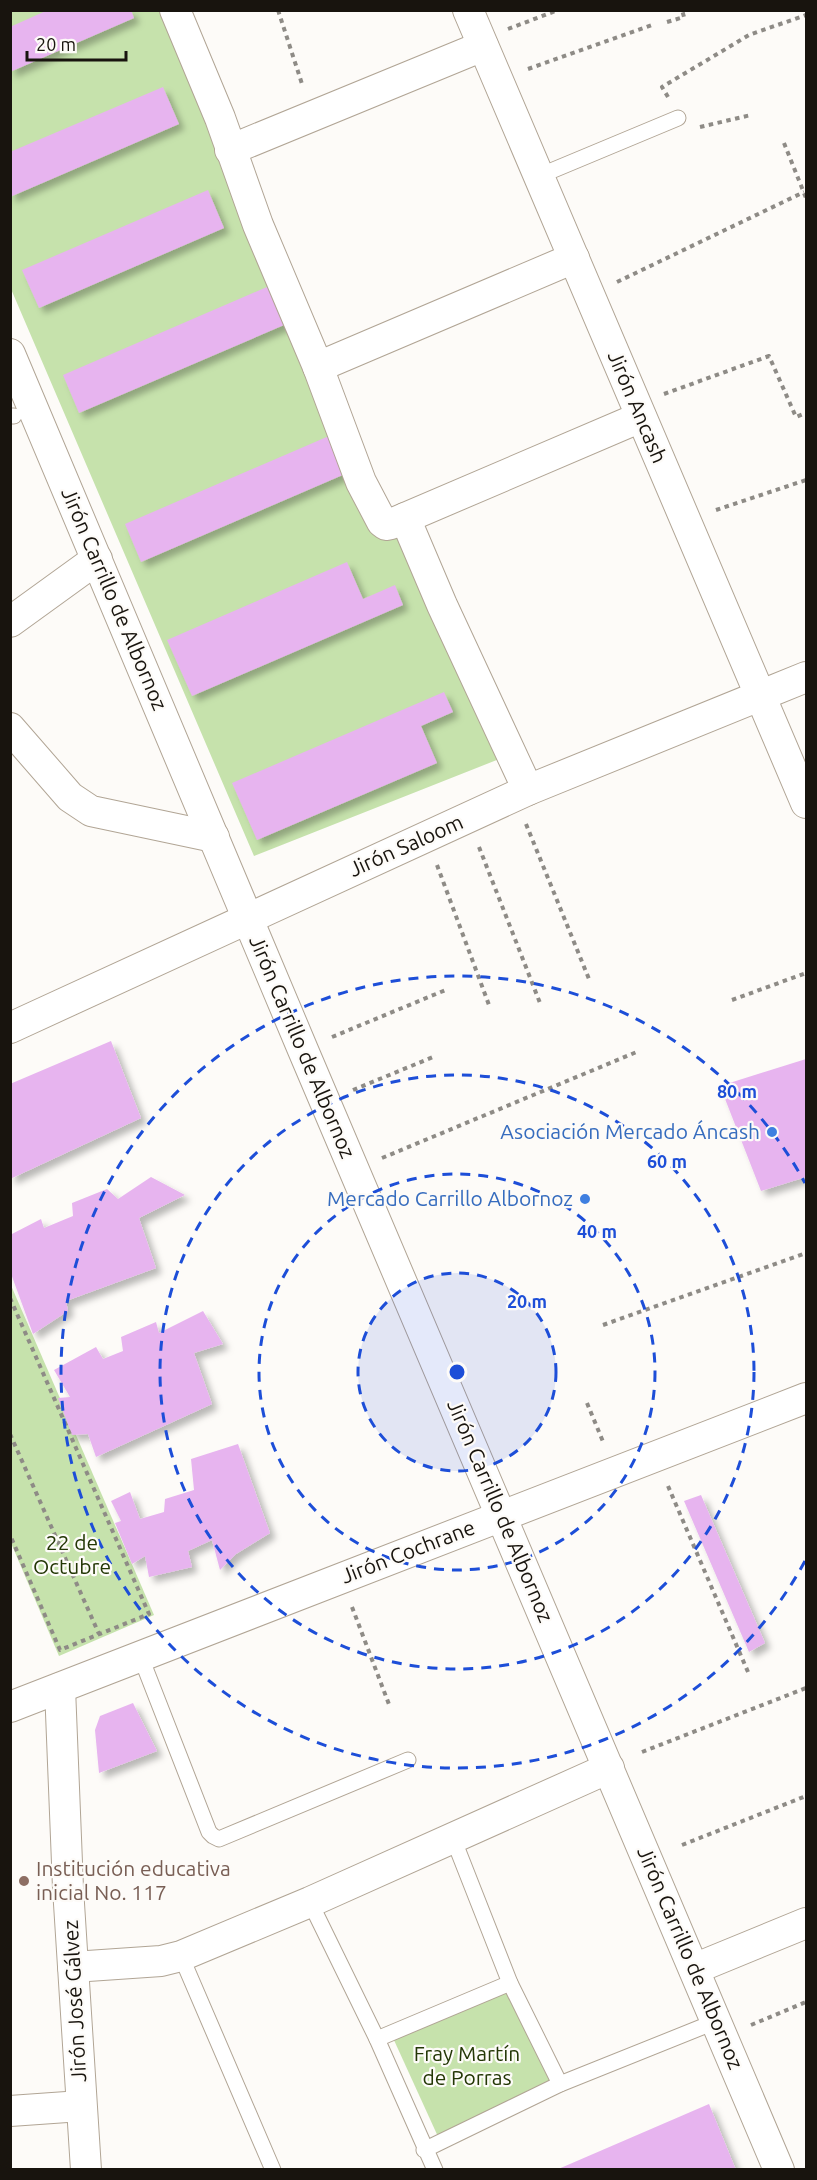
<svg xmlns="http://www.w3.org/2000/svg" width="817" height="2180" viewBox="0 0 817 2180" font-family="Ubuntu,sans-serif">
	<defs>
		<filter id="shadow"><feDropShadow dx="5.5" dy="5.5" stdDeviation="3" flood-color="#0004"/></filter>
	</defs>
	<rect width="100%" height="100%" fill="#fdfbf8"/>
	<g fill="#c6e2ac">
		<path d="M10,11H179L398,537L517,752L254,856L11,289Z"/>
		<path d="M10,1283L154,1615L59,1656L11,1543Z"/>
		<path d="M507,1990L554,2084L440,2141L393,2038Z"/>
	</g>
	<g fill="#e7b4ef" filter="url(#shadow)">
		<path d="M48,10H131L134,18L10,72V27Z"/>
		<path d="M163,87L179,124L10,197V152Z"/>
		<path d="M208,190L224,228L39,308L22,270Z"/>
		<path d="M274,284L291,322L79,413L63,375Z"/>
		<path d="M336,433L352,471L141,562L125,524Z"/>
		<path d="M347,562L363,599L395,585L403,605L192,696L167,640Z"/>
		<path d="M444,692L453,712L421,726L437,763L257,840L232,783Z"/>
		<path d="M111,1041L141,1118L10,1179V1084Z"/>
		<path d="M806,1059V1177L761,1191L720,1086Z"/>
		<path d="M151,1177L185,1195L139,1218L156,1268L66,1301L68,1311L33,1334L10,1271V1235L41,1219L44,1228L73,1216L72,1203L107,1189L118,1199Z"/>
		<path d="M203,1311L223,1344L194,1353L212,1404L96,1457L88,1434L72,1435L58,1398L70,1397L54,1370L96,1347L103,1359L123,1351L121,1337L156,1322L159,1333Z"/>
		<path d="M238,1444L270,1533L236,1554L220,1570L212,1540L188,1551L192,1567L149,1577L145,1556L132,1564L115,1523L121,1521L111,1501L130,1492L140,1519L164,1512L165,1499L194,1490L191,1459Z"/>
		<path d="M701,1495L765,1643L749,1652L684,1501Z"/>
		<path d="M133,1703L157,1751L99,1773L95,1730L100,1716Z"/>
		<path d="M709,2104L736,2170H556Z"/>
	</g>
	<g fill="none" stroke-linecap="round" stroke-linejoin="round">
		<defs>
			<g id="lane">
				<path d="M539,176L678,118"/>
				<path d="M10,416H14"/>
				<path d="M140,1655L209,1832L213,1836L219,1839L408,1760"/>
				<path d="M453,1838L510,1983L560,2084"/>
				<path d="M310,1902L377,2039L435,2170"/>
				<path d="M181,1956L273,2170"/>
				<path d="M377,2039L510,1983"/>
				<path d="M424,2150L560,2084L717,2021"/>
			</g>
			<g id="street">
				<path d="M175,10L220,118L258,225L318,367L361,482L382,522L386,525L391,524L641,417"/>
				<path d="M468,10L806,803"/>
				<path d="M230,150L483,46"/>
				<path d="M10,354L303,1050L779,2170"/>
				<path d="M318,367L574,258"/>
				<path d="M405,518L442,605L528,790"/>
				<path d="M10,622L97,559"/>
				<path d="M10,728L70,797L91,811L214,837"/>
				<path d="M10,1028L528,790L806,677"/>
				<path d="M60,1688L68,1888L86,2170"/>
				<path d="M10,1707L806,1398"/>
				<path d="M73,1967L161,1961L181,1956L310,1902L609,1768"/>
				<path d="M694,1969L806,1923"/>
				<path d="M10,2111L81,2106"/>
			</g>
		</defs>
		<use href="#lane" stroke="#b1a595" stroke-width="17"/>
		<use href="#street" stroke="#b1a595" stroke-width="32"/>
		<g stroke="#8e8b86" stroke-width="4" stroke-dasharray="4.5 4.5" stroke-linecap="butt">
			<path d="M278,10L303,87"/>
			<path d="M667,22L684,17L682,10"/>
			<path d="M508,29L558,10"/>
			<path d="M528,69L652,25"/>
			<path d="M668,97L662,87L749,35L806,15"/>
			<path d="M700,127L751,115"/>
			<path d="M784,143L806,198"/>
			<path d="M617,282L804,192"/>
			<path d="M664,394L769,356L796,417L806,413"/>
			<path d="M716,510L806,480"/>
			<path d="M526,824L589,979"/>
			<path d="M479,847L540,1003"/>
			<path d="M437,865L489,1005"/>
			<path d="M732,1000L806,973"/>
			<path d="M332,1037L448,989"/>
			<path d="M353,1090L433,1057"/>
			<path d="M382,1158L639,1051"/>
			<path d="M10,1298L149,1614L60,1650L10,1535"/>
			<path d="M603,1325L806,1253"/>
			<path d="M587,1403L604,1444"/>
			<path d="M10,1434L99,1634"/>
			<path d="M668,1486L748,1672"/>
			<path d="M352,1607L390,1707"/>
			<path d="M642,1752L806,1688"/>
			<path d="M682,1845L806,1796"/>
			<path d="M751,2025L806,2002"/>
		</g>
		<use href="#lane" stroke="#fff" stroke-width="15"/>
		<use href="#street" stroke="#fff" stroke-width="30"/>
	</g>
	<circle cx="457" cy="1372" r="99" fill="#1d4ed8" fill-opacity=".12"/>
	<g fill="none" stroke="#1d4ed8" stroke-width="3" stroke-dasharray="10 8">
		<circle cx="457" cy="1372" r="99"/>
		<circle cx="457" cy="1372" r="198"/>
		<circle cx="457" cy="1372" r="297"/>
		<path d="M805 1561A396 396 0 1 1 805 1183"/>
	</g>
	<g fill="#3f7fe0" stroke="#fdfbf8" stroke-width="2">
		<circle cx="772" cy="1132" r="6"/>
		<circle cx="585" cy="1199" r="6"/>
	</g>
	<circle fill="#8d6e63" stroke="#fdfbf8" stroke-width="2" cx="24" cy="1881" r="6"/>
	<g text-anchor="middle" stroke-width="4.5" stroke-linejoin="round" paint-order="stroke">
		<g font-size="21" fill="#18140e" stroke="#fdfbf8">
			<text transform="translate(637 407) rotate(67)" y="7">Jirón Ancash</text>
			<text transform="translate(114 599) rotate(67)" y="7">Jirón Carrillo de Albornoz</text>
			<text transform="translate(406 846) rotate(-24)" y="7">Jirón Saloom</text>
			<text transform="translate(302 1047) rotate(67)" y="7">Jirón Carrillo de Albornoz</text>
			<text transform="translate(500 1511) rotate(67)" y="7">Jirón Carrillo de Albornoz</text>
			<text transform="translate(408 1552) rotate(-21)" y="7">Jirón Cochrane</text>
			<text transform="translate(690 1958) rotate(67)" y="7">Jirón Carrillo de Albornoz</text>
			<text transform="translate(75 2001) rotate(-93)" y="7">Jirón José Gálvez</text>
		</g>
		<g font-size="21" fill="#366cbe" stroke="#fdfbf8" text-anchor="end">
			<text x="760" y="1139">Asociación Mercado Áncash</text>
			<text x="573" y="1206">Mercado Carrillo Albornoz</text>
		</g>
		<g font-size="21" fill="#233705" stroke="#fdfbf8">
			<text x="72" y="1550">22 de<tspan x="72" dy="24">Octubre</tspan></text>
			<text x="467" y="2061">Fray Martín<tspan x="467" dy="24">de Porras</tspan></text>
		</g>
		<g font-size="21" fill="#785e54" stroke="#fdfbf8" text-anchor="start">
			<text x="36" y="1876">Institución educativa<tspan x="36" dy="24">inicial No. 117</tspan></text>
		</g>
	</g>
	<circle cx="457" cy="1372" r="9" fill="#1d4ed8" stroke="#fdfbf8" stroke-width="3"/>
	<g font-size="18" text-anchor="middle" font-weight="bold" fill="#1d4ed8" stroke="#fdfbf8" stroke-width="4.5" stroke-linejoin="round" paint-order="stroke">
		<text x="737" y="1098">80 m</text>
		<text x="667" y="1168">60 m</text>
		<text x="597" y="1238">40 m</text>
		<text x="527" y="1308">20 m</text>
	</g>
	<rect width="817" height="2180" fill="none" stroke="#18140e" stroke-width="24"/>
	<path d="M27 51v9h99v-9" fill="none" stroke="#18140e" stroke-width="3"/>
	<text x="36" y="51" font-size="18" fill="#18140e" stroke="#fdfbf8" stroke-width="4.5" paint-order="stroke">20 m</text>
</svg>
